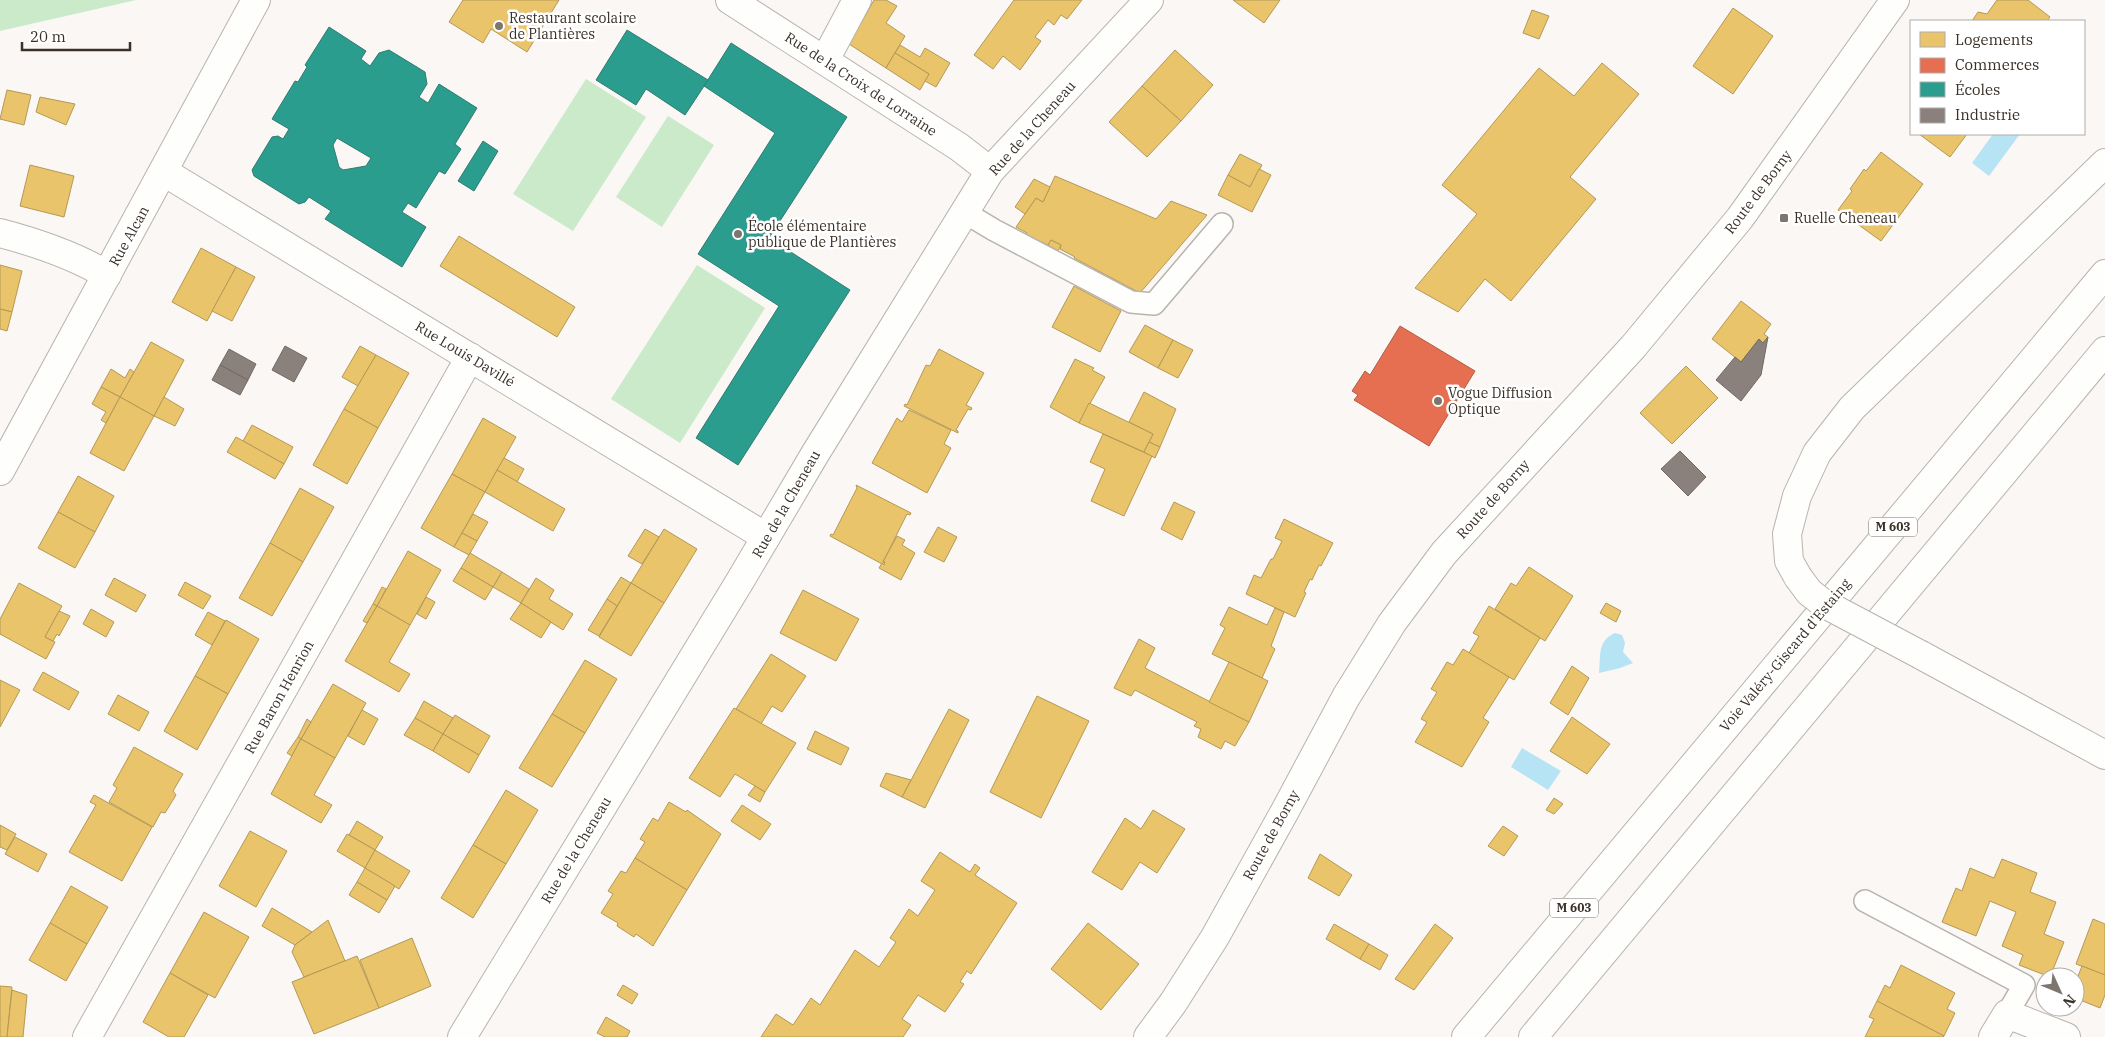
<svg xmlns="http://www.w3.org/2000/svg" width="2105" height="1037" viewBox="0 0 2105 1037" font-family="'IBM Plex Serif',serif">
	<rect width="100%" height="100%" fill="#faf7f4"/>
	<g fill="#caeac9">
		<path d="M0,0H136L0,31Z"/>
		<path d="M586,79L646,117L573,231L513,194Z"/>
		<path d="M668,116L714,145L662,227L616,197Z"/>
		<path d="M697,265L765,308L680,443L611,399Z"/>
	</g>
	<g fill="#b6e4f5">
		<path d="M1993,134H2020L1989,176L1972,163Z"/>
		<path d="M1615,633L1622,635L1625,643L1623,652L1633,663L1620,668L1599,673C1601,655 1597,641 1615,633Z"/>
		<path d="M1522,748L1561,771L1548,790L1511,767Z"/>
	</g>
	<g fill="#e9c46a" stroke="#b49856">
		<path d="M463,0H559L527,52L491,29L483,43L449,22Z"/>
		<path d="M874,0H886L897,6L886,23L905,36L886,68L849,44Z"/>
		<path d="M1014,0H1082L1067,19L1061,15L1054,25L1048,20L1035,37L1041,41L1020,70L1003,56L993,69L974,55Z"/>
		<path d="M1233,0H1280L1264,23Z"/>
		<path d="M1997,0H2028L2050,17L2047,21H1972L1978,12L1987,14Z"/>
		<path d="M1733,8L1773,36L1733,94L1693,66Z"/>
		<path d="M1532,10L1549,16L1539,39L1523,33Z"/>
		<path d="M900,45L920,57L925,48L950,63L936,87L925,81L929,74L895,53Z"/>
		<path d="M1175,50L1213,85L1181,121L1142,86Z"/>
		<path d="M895,53L929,74L920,90L886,68Z"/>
		<path d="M1602,63L1639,94L1570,177L1596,199L1511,301L1485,279L1458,312L1415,288L1477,214L1442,185L1539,68L1574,96Z"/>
		<path d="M1142,86L1181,121L1147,157L1109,122Z"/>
		<path d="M7,90L31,95L24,125L0,119Z"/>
		<path d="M40,97L75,104L66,125L36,112Z"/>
		<path d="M1919,134H1967L1950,157Z"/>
		<path d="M1881,152L1923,184L1881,241L1838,210L1852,191L1850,189L1864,169L1866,171Z"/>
		<path d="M1240,154L1262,165L1250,187L1228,175Z"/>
		<path d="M30,165L74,176L64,217L20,206Z"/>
		<path d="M1259,169L1271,175L1252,212L1218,195L1228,175L1250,187Z"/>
		<path d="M1055,176L1156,219L1171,201L1207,215L1140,293L1074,258L1075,257L1060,249L1061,245L1051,240L1048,245L1026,235L1027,233L1016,227L1036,198L1043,202Z"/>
		<path d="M1034,179L1050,187L1043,202L1036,198L1025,214L1015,207Z"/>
		<path d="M459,236L575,307L557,337L440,266Z"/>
		<path d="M1051,240L1061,245L1058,251L1048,245Z"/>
		<path d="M201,248L236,267L207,321L172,302Z"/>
		<path d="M0,265L22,271L12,312L0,309Z"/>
		<path d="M236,267L255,277L232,321L212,311Z"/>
		<path d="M1074,286L1121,311L1100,352L1052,327Z"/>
		<path d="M1741,301L1771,324L1764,334L1768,337L1763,343L1759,339L1741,362L1712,339Z"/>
		<path d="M0,309L12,312L7,331L0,329Z"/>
		<path d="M1145,325L1173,340L1158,368L1129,352Z"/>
		<path d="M1173,340L1193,350L1178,378L1158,368Z"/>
		<path d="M151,342L184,360L154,416L120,397Z"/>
		<path d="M360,346L376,355L358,386L342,377Z"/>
		<path d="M939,349L984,373L966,405L972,408L971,410L968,409L956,430L958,431V433L904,406L905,404L907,405L926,365L930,366Z"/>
		<path d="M376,355L409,373L378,428L344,409Z"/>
		<path d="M1075,359L1094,368L1092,370L1105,377L1079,423L1050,407Z"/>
		<path d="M1686,366L1718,398L1672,444L1640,413Z"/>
		<path d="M111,369L125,378L130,369L134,372L120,397L101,387Z"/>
		<path d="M101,387L120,397L106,423L101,420L106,412L92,404Z"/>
		<path d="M1144,392L1176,409L1160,447L1149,442L1153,434L1129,422Z"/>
		<path d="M120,397L154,416L124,471L90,453Z"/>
		<path d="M164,397L184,409L175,426L154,416Z"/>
		<path d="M1089,403L1153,434L1144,452L1079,423Z"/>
		<path d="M344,409L378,428L347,484L313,465Z"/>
		<path d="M909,410L951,430L944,444L951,448L927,493L872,463L897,418L902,422Z"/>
		<path d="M483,418L516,437L485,492L452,474Z"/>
		<path d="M252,425L293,447L284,464L243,441Z"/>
		<path d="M1103,434L1152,456L1124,516L1091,501L1105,469L1090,462Z"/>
		<path d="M236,437L284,464L275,479L227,452Z"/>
		<path d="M1149,442L1160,447L1155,458L1144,452Z"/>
		<path d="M504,458L524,469L517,482L497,470Z"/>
		<path d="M497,470L565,509L553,531L485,492Z"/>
		<path d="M452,474L485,492L454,547L421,528Z"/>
		<path d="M78,476L114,496L95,532L58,512Z"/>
		<path d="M856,485L911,513L910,515L907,514L883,562H885L884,565L830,536L831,534L833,535L857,488Z"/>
		<path d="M300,488L334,507L303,562L270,543Z"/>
		<path d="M1174,502L1195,512L1182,540L1161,529Z"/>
		<path d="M58,512L95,532L75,568L38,548Z"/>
		<path d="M473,514L488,522L477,541L462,533Z"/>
		<path d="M1284,519L1333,543L1321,566L1319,565L1312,580L1310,579L1304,592L1306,593L1295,617L1246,594L1254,575L1261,578L1271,559H1273L1282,541L1275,538Z"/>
		<path d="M938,527L957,537L944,562L924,552Z"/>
		<path d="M645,529L659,537L642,564L628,556Z"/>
		<path d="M664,529L697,549L664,603L631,583Z"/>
		<path d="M462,533L477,541L469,555L454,547Z"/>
		<path d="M897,536L905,540L902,545L915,553L901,580L879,568L882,563L884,565L885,562H883Z"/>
		<path d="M270,543L303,562L272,616L239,598Z"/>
		<path d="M408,551L441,570L410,625L377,606Z"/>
		<path d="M470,553L502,572L493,587L461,568Z"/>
		<path d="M1529,567L1573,596L1545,641L1495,609L1511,583L1516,586Z"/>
		<path d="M461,568L493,587L485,600L453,581Z"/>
		<path d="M502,572L529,589L521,603L493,587Z"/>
		<path d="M621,577L631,583L617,606L607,599Z"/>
		<path d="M114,578L146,595L136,612L105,595Z"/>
		<path d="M536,578L554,590L549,599L573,614L563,630L521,603Z"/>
		<path d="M185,582L211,596L203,609L178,595Z"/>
		<path d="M19,583L62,606L45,637L55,642L46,659L0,634V619Z"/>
		<path d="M631,583L664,603L631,656L599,637Z"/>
		<path d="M382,587L386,589L377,606L373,604Z"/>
		<path d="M803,590L859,619L836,661L780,633Z"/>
		<path d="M426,597L435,602L426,619L417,614Z"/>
		<path d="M607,599L617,606L599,636L588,630Z"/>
		<path d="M521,603L551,622L541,638L510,619Z"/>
		<path d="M1606,603L1621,611L1616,622L1600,613Z"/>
		<path d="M373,604L377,606L367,623L363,621Z"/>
		<path d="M377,606L410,625L389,662L410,674L399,692L345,661Z"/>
		<path d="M1489,606L1540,638L1514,680L1469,653L1479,636L1473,633Z"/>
		<path d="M1229,607L1267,625L1275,608L1284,612L1271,646L1275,649L1262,678L1212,654L1225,628L1220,625Z"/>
		<path d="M91,609L114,622L106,637L83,624Z"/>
		<path d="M59,611L70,616L59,636L57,634L53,641L45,637Z"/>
		<path d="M208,612L225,621L212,645L195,635Z"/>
		<path d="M226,620L259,639L228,694L195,676Z"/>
		<path d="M1139,639L1155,648L1145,668L1249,722L1235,746L1225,741L1221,749L1198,737L1201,729L1194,726L1197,722L1135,690L1131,696L1114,688Z"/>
		<path d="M1463,649L1509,677L1483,718L1489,722L1462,767L1415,742L1427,722L1421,719L1437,692L1431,689L1447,662L1453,665Z"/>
		<path d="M771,654L806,676L782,712L772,706L761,724L736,709Z"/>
		<path d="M585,660L617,679L585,733L552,714Z"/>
		<path d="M1229,662L1268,681L1249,722L1209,702Z"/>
		<path d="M1572,666L1589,678L1568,715L1550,703Z"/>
		<path d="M43,672L79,692L69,710L33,690Z"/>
		<path d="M195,676L228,694L197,750L164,731Z"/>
		<path d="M0,680L20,690L0,727Z"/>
		<path d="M333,684L366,703L335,758L301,739Z"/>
		<path d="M118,695L149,712L139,731L108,714Z"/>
		<path d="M1037,696L1089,721L1041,818L990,792Z"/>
		<path d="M424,701L453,718L443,734L415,718Z"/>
		<path d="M734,708L796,743L765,792L735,774L720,797L689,778Z"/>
		<path d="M949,709L969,720L925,808L902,797Z"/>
		<path d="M362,710L378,719L364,745L348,736Z"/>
		<path d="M552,714L585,733L552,787L519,768Z"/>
		<path d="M455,715L490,736L479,755L443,734Z"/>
		<path d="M1572,717L1610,744L1587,774L1550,751Z"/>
		<path d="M415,718L443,734L433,751L404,735Z"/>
		<path d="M307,719L311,722L301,739L298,737Z"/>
		<path d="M815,731L849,748L841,765L807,749Z"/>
		<path d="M443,734L479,755L469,773L433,751Z"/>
		<path d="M298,737L301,739L292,756L287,753Z"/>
		<path d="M301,739L335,758L314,795L332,805L321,823L271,794Z"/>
		<path d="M134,747L183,774L173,791L176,795L165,813L161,812L153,827L109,802L117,788L113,785Z"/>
		<path d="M886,773L911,780L902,797L880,786Z"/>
		<path d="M755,786L765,792L760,802L748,795Z"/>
		<path d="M506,790L538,810L506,864L473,845Z"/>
		<path d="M94,795L152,827L122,881L69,852L96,805L90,802Z"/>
		<path d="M1554,798L1563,804L1554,814L1546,810Z"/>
		<path d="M669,802L686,812L687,810L721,834L687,890L635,858L645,842L640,839L653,818L658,821Z"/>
		<path d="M742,805L771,824L760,840L731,821Z"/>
		<path d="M1153,810L1185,829L1157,873L1140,862L1122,890L1092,872L1125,818L1141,829Z"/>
		<path d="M357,821L383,837L375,850L349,835Z"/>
		<path d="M0,825L16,834L7,850L0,847Z"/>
		<path d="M1503,826L1518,836L1504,856L1488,846Z"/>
		<path d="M250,831L287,851L256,907L219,886Z"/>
		<path d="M347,834L375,850L365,868L337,851Z"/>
		<path d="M15,837L47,854L38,872L5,854Z"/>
		<path d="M473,845L506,864L473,918L441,898Z"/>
		<path d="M375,850L410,871L399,889L365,868Z"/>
		<path d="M940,852L970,872L975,864L980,868L975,875L1017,903L971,974L967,971L960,982L964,984L945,1012L918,995L902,1019L911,1025L903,1037H761L776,1014L793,1025L811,998L820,1005L855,950L879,967L896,942L890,938L909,909L918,916L935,890L921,881Z"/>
		<path d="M1320,854L1352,875L1339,896L1308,878Z"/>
		<path d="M635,858L687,890L653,946L636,934L634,937L617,926L618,923L601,913L613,894L608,891L621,871L626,873Z"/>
		<path d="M2002,859L2037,873L2030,892L2056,902L2044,934L2064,942L2050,977L2019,965L2023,955L2002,946L2016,912L1990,901L1976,936L1942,922L1956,888L1962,891L1970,868L1994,878Z"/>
		<path d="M365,868L395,886L387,900L357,882Z"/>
		<path d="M357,882L387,900L379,913L349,895Z"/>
		<path d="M71,886L108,907L87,944L50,923Z"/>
		<path d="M272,908L312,932L295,945L262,926Z"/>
		<path d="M204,912L249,937L215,998L170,973Z"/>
		<path d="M2093,919L2105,924V975L2076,964Z"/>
		<path d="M328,920L345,961L304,977L292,952L295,945Z"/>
		<path d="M50,923L87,944L66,981L29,960Z"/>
		<path d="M1088,923L1139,964L1101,1010L1051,969Z"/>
		<path d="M1334,924L1369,944L1360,959L1326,939Z"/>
		<path d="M1435,924L1453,938L1414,990L1395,979Z"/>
		<path d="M412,938L431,986L379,1008L360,960Z"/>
		<path d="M1369,944L1388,955L1380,970L1360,959Z"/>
		<path d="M357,956L379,1008L314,1034L292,982Z"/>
		<path d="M1901,965L1955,993L1947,1009L1955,1013L1944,1036L1877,1001L1885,985L1890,988Z"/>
		<path d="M2082,966L2105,975V995L2100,1008L2075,998V984Z"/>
		<path d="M170,973L208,995L184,1037H169L143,1022Z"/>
		<path d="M623,985L638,994L632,1004L617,995Z"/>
		<path d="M0,986L12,987L7,1037H0Z"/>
		<path d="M12,990L27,995L23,1037H7Z"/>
		<path d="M1877,1001L1944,1036L1943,1037H1865L1874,1019L1869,1017Z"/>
		<path d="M606,1017L630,1031L627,1037H605L597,1033Z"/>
	</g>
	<path fill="#e76f51" stroke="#b35c44" d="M1400,326L1475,371L1429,446L1354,400L1358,395L1352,391L1365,371L1370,375Z"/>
	<g fill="#2a9d8f" stroke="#2f7c70" fill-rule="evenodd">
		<path d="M329,27L366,51L361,59L370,66L379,53L389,50L425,72L427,84L419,97L428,103L439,84L477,108L455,144L461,149L445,174L439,171L416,208L408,203L402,212L426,227L402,267L325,219L331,211L309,197L305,202L299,204L254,176L252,170L272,137L278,136L283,139L289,129L272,119L295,81L298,82L307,67L305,65ZM337,138L371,158L366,166L343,170L339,167L333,145Z"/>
		<path d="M627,30L708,80L685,115L646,89L636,105L596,80Z"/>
		<path d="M731,43L847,117L769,238L850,290L738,465L696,438L779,306L698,254L775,133L704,86Z"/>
		<path d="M483,141L498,151L474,191L458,181Z"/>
	</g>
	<g fill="#8a817c" stroke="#726962">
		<path d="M1768,337L1761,375L1741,401L1716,380L1735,357L1741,362L1759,339L1763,343Z"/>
		<path d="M285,346L307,358L294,382L272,370Z"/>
		<path d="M229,349L256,364L248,380L220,365Z"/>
		<path d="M220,365L248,380L240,395L212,380Z"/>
		<path d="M1680,451L1706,477L1688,496L1661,469Z"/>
	</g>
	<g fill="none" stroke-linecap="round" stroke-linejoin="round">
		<defs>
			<g id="service">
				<path d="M964,212L994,230L1131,302L1154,304L1222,224"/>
				<path d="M1865,901L2024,985L2007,1014"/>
			</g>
			<g id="minor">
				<path d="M730,0L959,147L990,171"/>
				<path d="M825,60L857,0"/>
				<path d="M164,172L766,537"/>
				<path d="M0,233C38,243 74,255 107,275"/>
				<path d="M87,1037L470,357"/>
				<path d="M462,1037L740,581L815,454L990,171L1149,0"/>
				<path d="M1993,1037L2007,1014L2066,1037"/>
			</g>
			<g id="tertiary">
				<path d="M0,471L256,0"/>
				<path d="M1148,1037L1173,1003L1215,937L1285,811L1346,697L1392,623L1444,553L1633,347L1740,218L1895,0"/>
			</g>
			<g id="trunk">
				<path d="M1798,577L1789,561L1787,534L1797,496L1817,453L1852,408L2105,163"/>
				<path d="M1921,655L2105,755"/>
				<path d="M1466,1037L2105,274"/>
				<path d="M1533,1037L2105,351"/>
			</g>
		</defs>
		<use href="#service" stroke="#b9b3ae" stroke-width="24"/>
		<use href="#minor" stroke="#b9b3ae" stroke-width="30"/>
		<use href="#tertiary" stroke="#b9b3ae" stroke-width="30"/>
		<use href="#trunk" stroke="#b9b3ae" stroke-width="30"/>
		<use href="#service" stroke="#fefefd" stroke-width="21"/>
		<use href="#minor" stroke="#fefefd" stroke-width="28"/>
		<use href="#tertiary" stroke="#fefefd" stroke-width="28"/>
		<use href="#trunk" stroke="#fefefd" stroke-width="28"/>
		<defs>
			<path id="trunk-bridge" d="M1798,577L1809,592L1823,603L1921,655"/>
		</defs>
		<use href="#trunk-bridge" stroke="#b9b3ae" stroke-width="30" stroke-linecap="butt"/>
		<use href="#trunk-bridge" stroke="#fefefd" stroke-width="28"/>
	</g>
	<g fill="#7d766f" stroke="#fff" stroke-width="2">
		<circle cx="499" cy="26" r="5"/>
		<rect x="1779" y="213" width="10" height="10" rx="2.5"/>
		<circle cx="738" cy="234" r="5"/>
		<circle cx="1438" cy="401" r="5"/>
	</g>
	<g text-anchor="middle" stroke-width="5" stroke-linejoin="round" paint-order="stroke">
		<g fill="#fff" stroke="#756e68" stroke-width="1">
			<rect x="1869" y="517.5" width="48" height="19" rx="4"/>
			<rect x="1550" y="898.5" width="48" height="19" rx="4"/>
		</g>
		<g font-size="12" font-weight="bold" fill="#3a3027">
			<text x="1893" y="531">M 603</text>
			<text x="1574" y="912">M 603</text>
		</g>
		<g font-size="14" fill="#3a3027" stroke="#fff" text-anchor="start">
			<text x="509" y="23">Restaurant scolaire<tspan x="509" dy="16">de Plantières</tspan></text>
			<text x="1794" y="223">Ruelle Cheneau</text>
			<text x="748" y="231">École élémentaire<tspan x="748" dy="16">publique de Plantières</tspan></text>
			<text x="1448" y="398">Vogue Diffusion<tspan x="1448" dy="16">Optique</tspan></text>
		</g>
		<g font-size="14" fill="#3a3027" stroke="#fff">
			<text transform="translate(861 84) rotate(33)" y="5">Rue de la Croix de Lorraine</text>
			<text transform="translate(1032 128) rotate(-48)" y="5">Rue de la Cheneau</text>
			<text transform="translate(1758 192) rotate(-53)" y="5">Route de Borny</text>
			<text transform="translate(129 236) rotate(-61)" y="5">Rue Alcan</text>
			<text transform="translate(465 354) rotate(31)" y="5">Rue Louis Davillé</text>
			<text transform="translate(1493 499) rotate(-48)" y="5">Route de Borny</text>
			<text transform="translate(786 504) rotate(-60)" y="5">Rue de la Cheneau</text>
			<text transform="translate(1785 655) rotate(-50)" y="5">Voie Valéry-Giscard d'Estaing</text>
			<text transform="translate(279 697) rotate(-61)" y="5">Rue Baron Henrion</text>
			<text transform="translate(1271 835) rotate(-61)" y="5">Route de Borny</text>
			<text transform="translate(576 850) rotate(-59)" y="5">Rue de la Cheneau</text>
		</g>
	</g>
	<rect x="1910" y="20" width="175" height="115" fill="#ffffff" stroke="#b0aca9"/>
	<rect x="1920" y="32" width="25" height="15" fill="#e9c46a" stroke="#b0aca9"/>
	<text x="1955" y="45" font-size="15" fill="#3a3027">Logements</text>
	<rect x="1920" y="58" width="25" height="15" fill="#e76f51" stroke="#b0aca9"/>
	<text x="1955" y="70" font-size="15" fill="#3a3027">Commerces</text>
	<rect x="1920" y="82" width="25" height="15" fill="#2a9d8f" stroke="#b0aca9"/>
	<text x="1955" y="95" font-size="15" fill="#3a3027">Écoles</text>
	<rect x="1920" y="108" width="25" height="15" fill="#8a817c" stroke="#b0aca9"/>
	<text x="1955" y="120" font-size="15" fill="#3a3027">Industrie</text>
	<g transform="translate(2060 992) rotate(134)"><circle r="24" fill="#ffffff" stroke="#b0aca9"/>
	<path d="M0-4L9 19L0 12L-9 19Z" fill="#7d766f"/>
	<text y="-8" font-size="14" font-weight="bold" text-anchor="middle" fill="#3a3027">N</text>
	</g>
	<path d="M22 42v8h108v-8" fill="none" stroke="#3a3027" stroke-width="2.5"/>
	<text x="30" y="42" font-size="15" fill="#3a3027" stroke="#ffffff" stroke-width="4" paint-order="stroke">20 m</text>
</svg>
